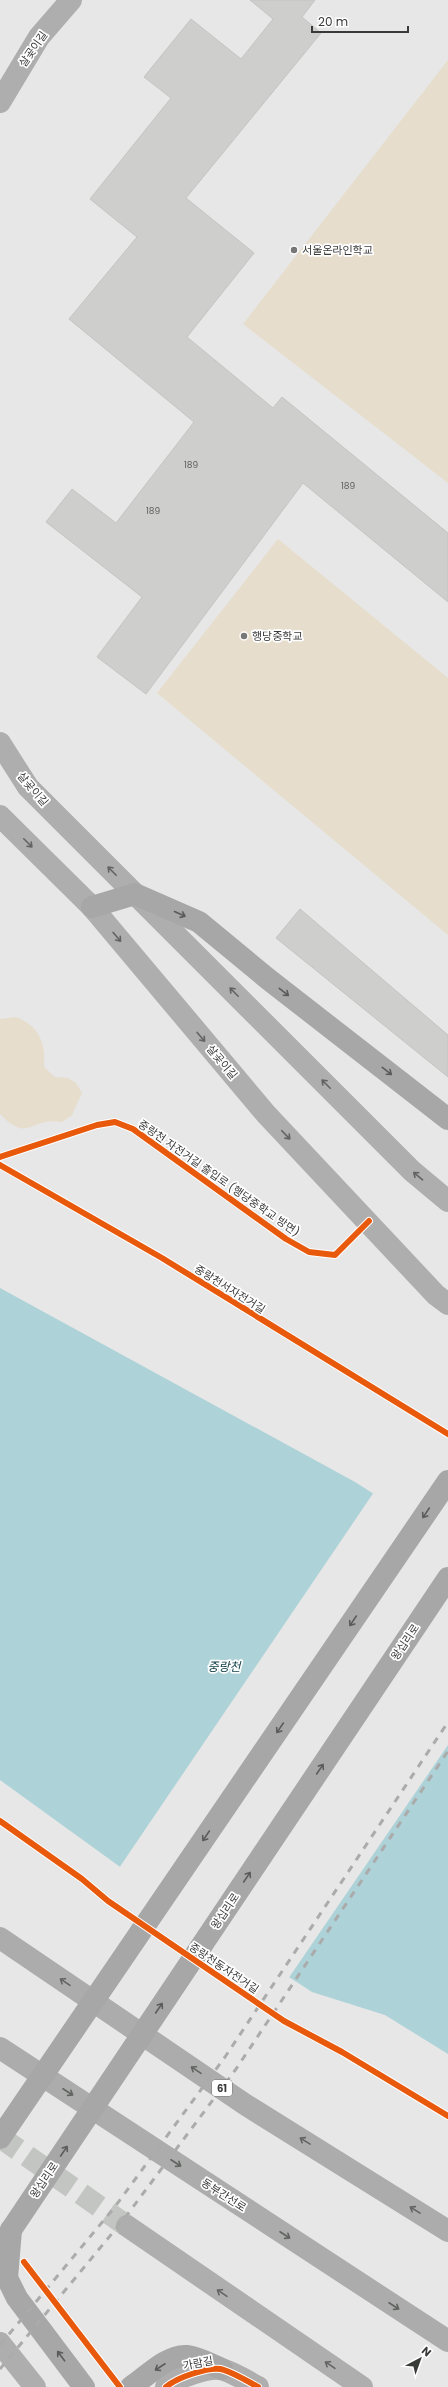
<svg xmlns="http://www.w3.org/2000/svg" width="448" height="2387" viewBox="0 0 448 2387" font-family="Poppins,'Noto Sans KR',sans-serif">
	<rect width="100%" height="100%" fill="#e6e7e6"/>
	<g fill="#e7ddcc">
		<path d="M448,60V483L243,324Z"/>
		<path d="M278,539L448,678V935L157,693Z"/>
		<path d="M16,1017C39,1026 46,1043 44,1067L55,1077L68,1078L76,1083L82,1093L72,1115L62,1122C29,1117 29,1144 0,1114V1019Z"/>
	</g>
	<path fill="#add2d8" d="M0,1288L355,1482L448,1541V2054L385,2015L312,1992L123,1869L0,1780Z"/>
	<path fill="#e6e7e6" d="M374,1492L448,1539V1745L288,1979L119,1868Z"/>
	<g fill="#cecfcd" stroke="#c3c4c3">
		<path d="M250,0H315L302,17L321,33L186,198L254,253L187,337L273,408L282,397L448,533V602L303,483L146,694L97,657L142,597L46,522L72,489L116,523L194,422L69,319L137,237L90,199L171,98L144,77L191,19L241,59L273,19Z"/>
		<path d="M300,909L448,1035V1077L276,938Z"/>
	</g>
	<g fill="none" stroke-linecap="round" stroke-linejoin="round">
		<path stroke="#c3c5c3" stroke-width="22" stroke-dasharray="22 11" stroke-linecap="butt" d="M0,2137L127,2226"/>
		<g stroke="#aeaeae" stroke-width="22">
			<path d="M0,102L39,37L71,0"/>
			<path d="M0,743L28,787L412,1171L448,1201"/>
			<path d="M0,816L92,907L266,1114L436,1295L448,1304"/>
			<path d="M127,2226L362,2387"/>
			<path d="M0,2343L35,2387"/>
			<path d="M166,2387C176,2378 211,2365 224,2370C236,2374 247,2381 258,2387"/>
		</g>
		<g stroke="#a7a7a7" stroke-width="22">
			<path d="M92,907L135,894L199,922L268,979L448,1119"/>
			<path d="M11,2230L7,2278L17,2298L84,2387"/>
			<path d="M131,2387C146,2377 168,2354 187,2356C198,2357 212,2365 222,2369"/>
		</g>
		<g stroke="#abacab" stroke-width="22">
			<path d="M0,1938L246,2105L448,2231"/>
			<path d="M0,2048L448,2341"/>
		</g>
		<g stroke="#aaabaa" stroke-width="3" stroke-dasharray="7 7" stroke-linecap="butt">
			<path d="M0,2345L114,2208L225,2057L448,1722"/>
			<path d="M0,2369L124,2219L236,2069L448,1751"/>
		</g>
		<g stroke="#a7a7a7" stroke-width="22">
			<path d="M0,2138L448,1481"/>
			<path d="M11,2230L448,1578"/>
		</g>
		<defs>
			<g id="cycleway">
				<path d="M0,1157L97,1125L115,1122L133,1129L286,1239L309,1252L335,1255L369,1221"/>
				<path d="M0,1165L162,1258L448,1434"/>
				<path d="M0,1821L82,1879L108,1901L284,2021L342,2052L448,2116"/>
				<path d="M24,2262L120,2387"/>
				<path d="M166,2387C176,2378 211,2365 224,2370C236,2374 247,2381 258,2387"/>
			</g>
		</defs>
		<use href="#cycleway" stroke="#fff" stroke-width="8"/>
		<use href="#cycleway" stroke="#e8590c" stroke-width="6"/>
	</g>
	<defs><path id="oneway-shaft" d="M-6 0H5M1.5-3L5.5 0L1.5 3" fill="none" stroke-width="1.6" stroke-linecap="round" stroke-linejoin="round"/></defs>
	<g stroke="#626362">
		<use href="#oneway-shaft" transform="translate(28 843) rotate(45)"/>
		<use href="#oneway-shaft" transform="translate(112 871) rotate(-135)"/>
		<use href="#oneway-shaft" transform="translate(117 937) rotate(50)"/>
		<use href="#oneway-shaft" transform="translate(234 992) rotate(-135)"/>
		<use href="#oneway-shaft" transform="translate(201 1037) rotate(50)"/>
		<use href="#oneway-shaft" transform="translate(326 1084) rotate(-135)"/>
		<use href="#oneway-shaft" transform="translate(286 1135) rotate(46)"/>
		<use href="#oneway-shaft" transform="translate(418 1176) rotate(-140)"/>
		<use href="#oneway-shaft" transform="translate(222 2293) rotate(-146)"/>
		<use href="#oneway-shaft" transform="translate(330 2365) rotate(-146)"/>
	</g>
	<g stroke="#5a5b5a">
		<use href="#oneway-shaft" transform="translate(180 914) rotate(24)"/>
		<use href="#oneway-shaft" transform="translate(284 992) rotate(38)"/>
		<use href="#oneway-shaft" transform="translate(387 1071) rotate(38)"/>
		<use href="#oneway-shaft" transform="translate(426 1513) rotate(124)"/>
		<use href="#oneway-shaft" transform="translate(353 1621) rotate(124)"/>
		<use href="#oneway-shaft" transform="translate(280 1728) rotate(124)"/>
		<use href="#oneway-shaft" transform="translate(320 1769) rotate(-56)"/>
		<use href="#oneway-shaft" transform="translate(206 1836) rotate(124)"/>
		<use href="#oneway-shaft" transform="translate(247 1877) rotate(-56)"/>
		<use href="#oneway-shaft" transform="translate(159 2008) rotate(-56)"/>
		<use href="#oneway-shaft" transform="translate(64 2151) rotate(-56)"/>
		<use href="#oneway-shaft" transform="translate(61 2356) rotate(-127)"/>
		<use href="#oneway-shaft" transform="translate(160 2367) rotate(147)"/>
	</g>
	<g stroke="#616361">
		<use href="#oneway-shaft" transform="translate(65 1982) rotate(-146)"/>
		<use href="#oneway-shaft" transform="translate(196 2070) rotate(-146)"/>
		<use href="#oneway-shaft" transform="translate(68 2092) rotate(33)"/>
		<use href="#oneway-shaft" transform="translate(305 2141) rotate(-148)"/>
		<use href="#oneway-shaft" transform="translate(176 2163) rotate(33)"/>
		<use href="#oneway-shaft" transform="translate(415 2210) rotate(-148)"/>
		<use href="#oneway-shaft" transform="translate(285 2235) rotate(33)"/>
		<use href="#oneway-shaft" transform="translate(394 2306) rotate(33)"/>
	</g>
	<g fill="#767776" stroke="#fff" stroke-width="1.5">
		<circle cx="294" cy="250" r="4"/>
		<circle cx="244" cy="636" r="4"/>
	</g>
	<g text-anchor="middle" stroke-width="3.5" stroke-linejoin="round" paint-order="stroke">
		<g font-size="9" fill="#5f615f">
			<text x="191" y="468">189</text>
			<text x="348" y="489">189</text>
			<text x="153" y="514">189</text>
		</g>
		<rect fill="#fff" stroke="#747674" stroke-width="1" x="212" y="2080" width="20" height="16" rx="3"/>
		<g font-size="10" font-weight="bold" fill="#393b39">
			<text x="222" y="2092">61</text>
		</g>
		<g font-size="11" fill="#393b39" stroke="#fff">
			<text transform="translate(33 49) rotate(-55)" y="4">살곶이길</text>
			<text transform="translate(33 789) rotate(49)" y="4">살곶이길</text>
			<text transform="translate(222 1062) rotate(50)" y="4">살곶이길</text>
			<text transform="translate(219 1178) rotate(35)" y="4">중랑천 자전거길 출입로 (행당중학교 방면)</text>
			<text transform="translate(230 1289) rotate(32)" y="4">중랑천서자전거길</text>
			<text transform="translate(405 1642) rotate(-56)" y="4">왕십리로</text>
			<text transform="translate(225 1911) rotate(-56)" y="4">왕십리로</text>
			<text transform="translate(224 1968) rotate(34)" y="4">중랑천동자전거길</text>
			<text transform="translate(44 2180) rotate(-56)" y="4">왕십리로</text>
			<text transform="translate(224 2195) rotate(33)" y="4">동부간선로</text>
			<text transform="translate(198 2363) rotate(-11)" y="4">가람길</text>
		</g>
		<g font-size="11" fill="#393b39" stroke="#fff" text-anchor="start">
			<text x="302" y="254">서울온라인학교</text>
			<text x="252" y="640">행당중학교</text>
		</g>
		<g font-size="12" font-style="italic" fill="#0d3d45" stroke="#fff">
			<text x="224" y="1671">중랑천</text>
		</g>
	</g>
	<g transform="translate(420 2359) rotate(41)" stroke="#ffffff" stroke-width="3" paint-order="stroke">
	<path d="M0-3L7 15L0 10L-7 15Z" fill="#393b39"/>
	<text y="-6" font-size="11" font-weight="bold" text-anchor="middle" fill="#393b39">N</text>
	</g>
	<path d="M312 26v6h96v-6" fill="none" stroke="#393b39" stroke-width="2"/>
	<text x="318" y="26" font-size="12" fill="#393b39" stroke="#ffffff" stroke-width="3" paint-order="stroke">20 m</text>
</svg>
